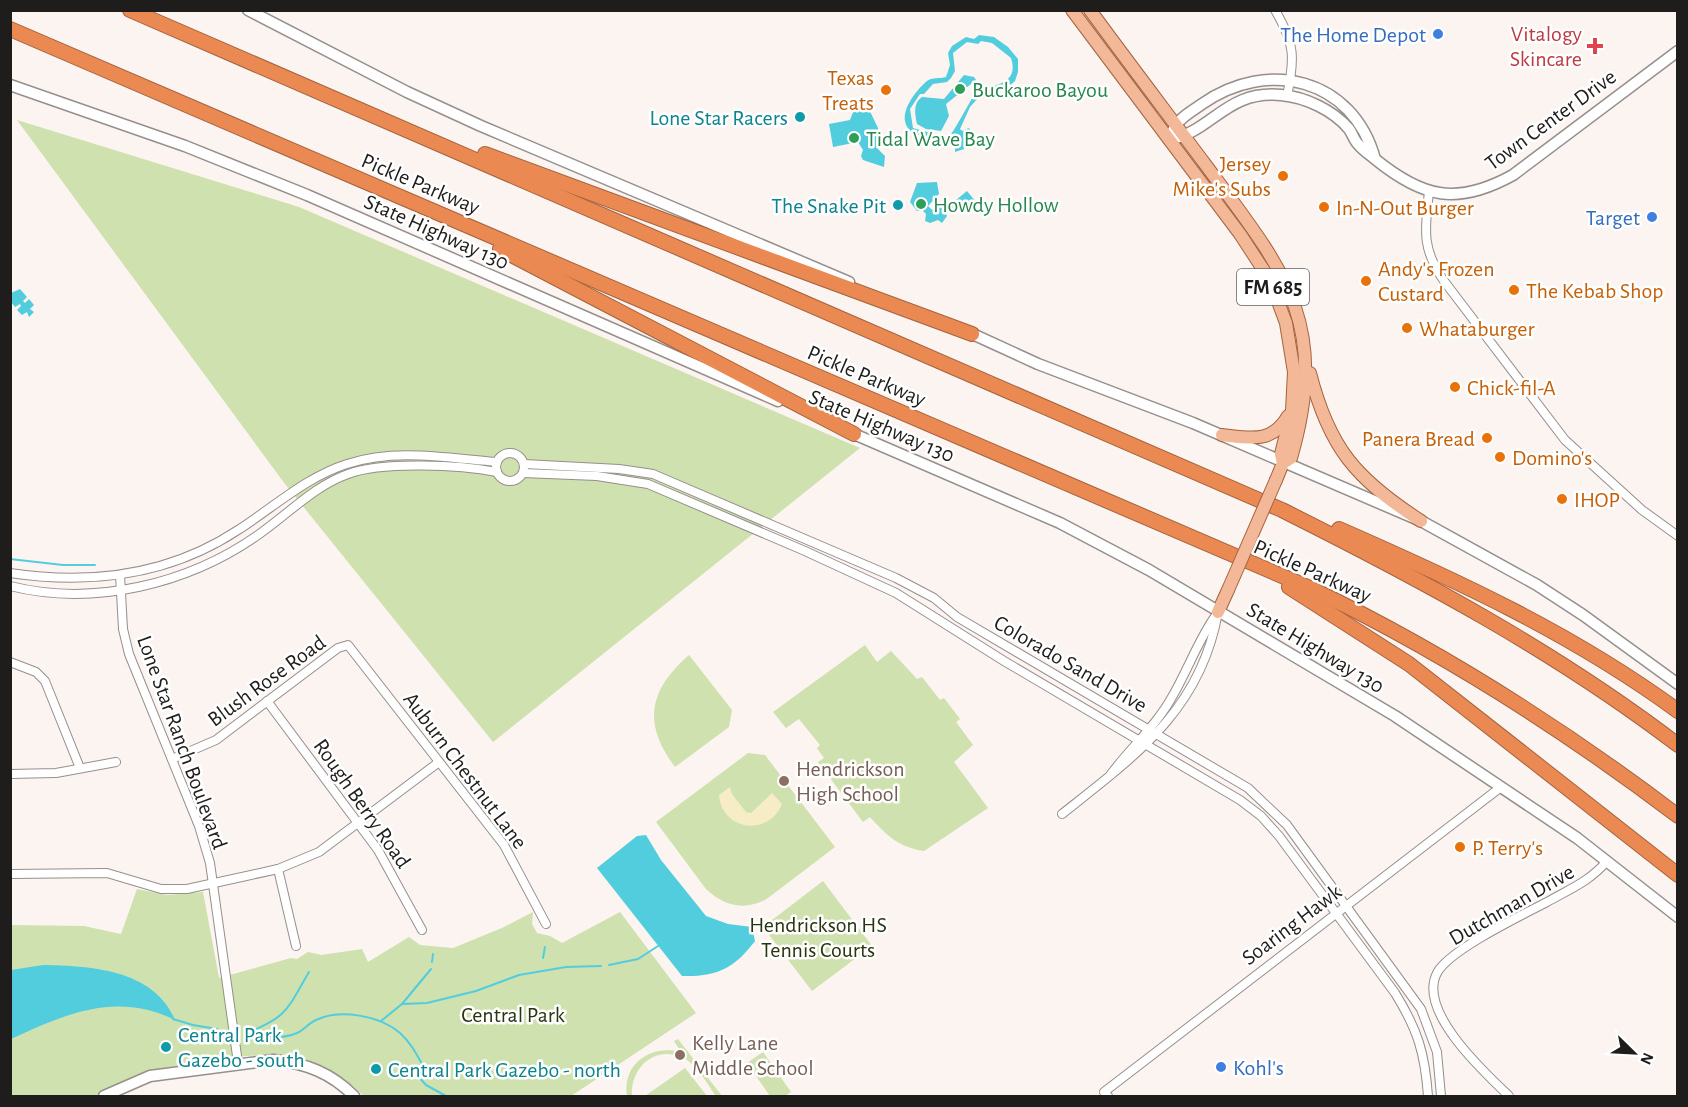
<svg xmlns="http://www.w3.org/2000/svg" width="1688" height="1107" viewBox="0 0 1688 1107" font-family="'Alegreya Sans',sans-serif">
	<rect width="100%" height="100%" fill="#fbf4f0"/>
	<g fill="#cfe1ae">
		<path d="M17,120L299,207L860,448L493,742L285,484Z"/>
		<path d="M865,645L877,662L891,651L917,679L922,677L940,700L944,698L960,719L956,722L973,745L954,762L988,808L924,851C899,847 887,836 870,817L863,822L818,762L824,758L817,748L820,745L799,719L786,728L773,712Z"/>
		<path d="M689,655L732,710L729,727L675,767C642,723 649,690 689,655Z"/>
		<path d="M748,753L765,755L835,847L768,898C746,911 725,907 706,889L656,822Z"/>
		<path d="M823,881L872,946L812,991L763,927Z"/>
		<path d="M137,889L167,895L203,892L219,978L291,958L297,959L308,952L321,955L362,949L368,962L409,937L420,945L453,948L502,928L533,912L532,924L537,933L550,936L562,943L620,912L696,1013L571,1096H364C315,1048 266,1051 202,1062C181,1066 159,1068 139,1075C123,1080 109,1091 93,1096C81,1100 27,1096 11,1096V925L84,926L121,934Z"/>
		<path d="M678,1039L722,1096H716C707,1084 697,1064 683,1058C654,1044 630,1069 632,1096H627C622,1063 652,1044 681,1052L674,1041Z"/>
		<path d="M763,1052L791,1092L785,1096H770L747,1063Z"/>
		<path d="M685,1068L707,1096H645Z"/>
	</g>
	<path fill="#f6ecc6" d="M730,787L732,794L746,812L751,813L772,793L782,804C769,837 722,831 719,795Z"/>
	<g fill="#52cdde" fill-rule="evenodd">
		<path d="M979,35L994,37L1008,47L1018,59V72L1015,81L1006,89L979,97L970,107L960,129L962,131L969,128L972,132L964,149L955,152V148L960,143L959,136L943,143C931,135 922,139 912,132C893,118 916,90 927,81C932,77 940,79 946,77L950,65L948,53L952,46L966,37L974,39ZM981,41L992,43L1011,58C1020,86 991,84 975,93C971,100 952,135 948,138L913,128L910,109L920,94H924L933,84L947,82L951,78L955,71L953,53L967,42L978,44Z"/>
		<path d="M964,75L974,77L976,80L946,104L949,116L941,131L926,129L917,124C915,114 913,103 922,97L944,99Z"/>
		<path d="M867,105L878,128L876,147L885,156L884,167L863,160L861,156L863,150L858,142L833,147L829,124L850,120L855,107Z"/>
		<path d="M937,182L939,194L928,206L932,210L935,206L942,205L947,216L942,223L938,220L930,223L925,221L926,214L922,210L917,211L910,202L917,183Z"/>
		<path d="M967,191L976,202L964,211L960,206L953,208L950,205Z"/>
		<path d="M20,289L27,297L23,301L25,303L29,299L34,305L30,309L34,312L29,317L27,312L22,315L17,310L21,306L20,304L15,307L11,302V293Z"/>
		<path d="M646,835L661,860L706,916L728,924L752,927L755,941C734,969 716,977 682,976L597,868L637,836Z"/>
		<path d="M43,965C90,966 154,969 175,1020C117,991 65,1014 11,1039V970Z"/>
	</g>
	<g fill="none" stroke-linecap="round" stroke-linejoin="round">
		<g stroke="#52cdde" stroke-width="2">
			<path d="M10,559L63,565H95"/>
			<path d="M543,958L545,947"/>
			<path d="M432,962L433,954"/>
			<path d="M609,965L638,959L658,946"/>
			<path d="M402,1004L431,969"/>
			<path d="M173,1019L193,1025L217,1029"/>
			<path d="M381,1021L402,1004L427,1003L476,991L519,975L566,967L601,966"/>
			<path d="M247,1033C260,1039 283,1039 297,1033C304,1030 309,1023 316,1020C340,1008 380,1016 400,1033C410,1042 416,1053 422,1064L418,1076L426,1085L446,1096"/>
			<path d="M247,1033C289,1016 287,1009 309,972"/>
		</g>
		<defs>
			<g id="street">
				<path d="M1275,10C1295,44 1295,58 1287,96"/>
				<path d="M1429,192C1425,229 1421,248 1444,281L1565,440L1642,510L1678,536"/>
				<circle cx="510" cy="467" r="14"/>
				<path d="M524,464L619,469L653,474L896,578L934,598L957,617L1248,788L1287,825L1421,1009L1437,1052L1441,1096"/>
				<path d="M523,473L597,476L648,484L805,551L896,593L1004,661L1240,800L1261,816L1279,836L1395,993C1418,1030 1425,1054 1428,1096"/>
				<path d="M10,573C90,585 170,575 238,530C274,507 306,477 347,464C395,448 447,458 497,462"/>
				<path d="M120,575L123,629L129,654L199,826L210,863L238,1063"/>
				<path d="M10,586C94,607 188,584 258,535C287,515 314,486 348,474C382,461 461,465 497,472"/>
				<path d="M10,662L36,672L45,681L80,768"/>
				<path d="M267,701L378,850L422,930"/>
				<path d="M172,759L216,740L338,648L348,645L504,845L546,924"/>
				<path d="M10,774L56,773L116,762"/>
				<path d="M1111,774C1131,747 1156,726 1172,697C1188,670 1198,640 1216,615"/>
				<path d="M1062,814C1135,756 1201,710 1218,612"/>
				<path d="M278,869L296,946"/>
				<path d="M10,874L107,873L161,889H187L278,869L319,852L439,762"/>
				<path d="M1108,1096L1104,1092L1501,787"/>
				<path d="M1509,1096C1484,1072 1417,1011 1437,973C1449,950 1522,915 1547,902C1570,889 1590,881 1607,861"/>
			</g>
			<g id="secondary">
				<path d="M248,10L407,92L481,126L849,282"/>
				<path d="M10,85L185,146L307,195L778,401"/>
				<path d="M1375,159C1353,78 1267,58 1202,104C1185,116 1176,119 1169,140C1213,131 1226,90 1281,95C1305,97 1333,110 1349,129C1352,133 1354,140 1358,144C1363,150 1369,154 1375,159C1423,198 1457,206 1513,175L1678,51"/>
				<path d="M966,331L1038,364L1193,423L1421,521L1537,585L1583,615L1678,684"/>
				<path d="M847,431L1060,523L1149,570L1395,716L1577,838L1678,917"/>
				<path d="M104,1096L150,1076L273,1060C306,1063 331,1073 354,1096"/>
			</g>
			<g id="primary">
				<path d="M1072,10L1240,234L1270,280L1286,323L1294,372L1292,410L1281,454L1283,463"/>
				<path d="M1090,10C1128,62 1167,113 1205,164C1282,268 1331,321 1291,458L1283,463L1276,480"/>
				<path d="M1310,373C1329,448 1356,479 1421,521"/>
				<path d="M1222,435C1250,438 1272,444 1288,416"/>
				<path d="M1218,612L1228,590"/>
			</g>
			<g id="highway">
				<path d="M130,10L1282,510C1420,579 1555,651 1678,745"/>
				<path d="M10,29L1310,588C1441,651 1562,728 1678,816"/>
				<path d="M485,154L972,334"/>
				<path d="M500,249L854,434"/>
				<path d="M1339,529C1458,581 1573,634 1678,711"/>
				<path d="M1289,587L1409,664L1678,875"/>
			</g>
		</defs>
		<use href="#street" stroke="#968f8c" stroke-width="10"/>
		<use href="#secondary" stroke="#968f8c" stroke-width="13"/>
		<use href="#primary" stroke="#a4633f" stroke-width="14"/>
		<use href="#highway" stroke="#a4633f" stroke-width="16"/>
		<use href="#street" stroke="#fff" stroke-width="8"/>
		<use href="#secondary" stroke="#fff" stroke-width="10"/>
		<use href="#primary" stroke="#f3b897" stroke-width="12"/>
		<use href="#highway" stroke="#eb8952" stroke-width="14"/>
		<defs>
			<path id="primary-bridge" d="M1228,590L1276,480"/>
		</defs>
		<use href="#primary-bridge" stroke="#a4633f" stroke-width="14" stroke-linecap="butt"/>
		<use href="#primary-bridge" stroke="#f3b897" stroke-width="12"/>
	</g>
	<g fill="#3f7fe0" stroke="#fff" stroke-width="2">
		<circle cx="1438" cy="34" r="6"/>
		<circle cx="1652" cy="217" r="6"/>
		<circle cx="1221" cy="1067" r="6"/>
	</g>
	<path fill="#e0444e" stroke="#fff" stroke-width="2" d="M1592 37h6v6h6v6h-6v6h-6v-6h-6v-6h6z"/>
	<g fill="#2e9e5b" stroke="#fff" stroke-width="2">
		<circle cx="960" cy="89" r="6"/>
		<circle cx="854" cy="138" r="6"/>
		<circle cx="921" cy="204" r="6"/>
	</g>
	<g fill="#e8710a" stroke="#fff" stroke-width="2">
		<circle cx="886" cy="90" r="6"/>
		<circle cx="1283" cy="176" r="6"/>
		<circle cx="1324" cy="207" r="6"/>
		<circle cx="1366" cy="281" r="6"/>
		<circle cx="1514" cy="290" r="6"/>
		<circle cx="1407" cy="328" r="6"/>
		<circle cx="1455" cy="387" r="6"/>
		<circle cx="1487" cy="438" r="6"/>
		<circle cx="1500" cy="457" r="6"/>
		<circle cx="1562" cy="499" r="6"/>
		<circle cx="1460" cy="847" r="6"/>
	</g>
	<g fill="#0f9aa8" stroke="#fff" stroke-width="2">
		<circle cx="800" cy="117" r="6"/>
		<circle cx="898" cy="205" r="6"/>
		<circle cx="166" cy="1047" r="6"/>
		<circle cx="376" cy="1069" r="6"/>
	</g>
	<g fill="#8d6e63" stroke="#fff" stroke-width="2">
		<circle cx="784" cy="781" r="6"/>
		<circle cx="680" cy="1055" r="6"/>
	</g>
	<g text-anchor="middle" stroke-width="5" stroke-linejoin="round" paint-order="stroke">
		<rect fill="#fff" stroke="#626160" stroke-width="1.5" x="1237" y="269" width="72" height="36" rx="4.5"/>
		<g font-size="21" font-weight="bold" fill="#1f1d1c">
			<text x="1273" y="294">FM 685</text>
		</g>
		<g font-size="22" fill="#be3a42" stroke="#fff" text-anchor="end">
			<text x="1582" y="41">Vitalogy<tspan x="1582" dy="25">Skincare</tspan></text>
		</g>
		<g font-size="22" fill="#366cbe" stroke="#fff" text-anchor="end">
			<text x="1426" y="42">The Home Depot</text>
			<text x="1640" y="225">Target</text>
			<text x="1233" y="1075" text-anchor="start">Kohl's</text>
		</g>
		<g font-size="22" fill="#c56008" stroke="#fff" text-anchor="start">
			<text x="874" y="85" text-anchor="end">Texas<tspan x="874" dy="25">Treats</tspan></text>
			<text x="1271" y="171" text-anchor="end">Jersey<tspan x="1271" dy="25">Mike's Subs</tspan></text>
			<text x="1336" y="215">In-N-Out Burger</text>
			<text x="1378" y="276">Andy's Frozen<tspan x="1378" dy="25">Custard</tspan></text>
			<text x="1526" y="298">The Kebab Shop</text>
			<text x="1419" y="336">Whataburger</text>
			<text x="1467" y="395">Chick-fil-A</text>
			<text x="1475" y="446" text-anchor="end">Panera Bread</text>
			<text x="1512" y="465">Domino's</text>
			<text x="1574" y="507">IHOP</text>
			<text x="1472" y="855">P. Terry's</text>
		</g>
		<g font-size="22" fill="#27864d" stroke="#fff" text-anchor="start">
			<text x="972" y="97">Buckaroo Bayou</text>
			<text x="866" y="146">Tidal Wave Bay</text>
			<text x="933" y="212">Howdy Hollow</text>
		</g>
		<g font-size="22" fill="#0d838f" stroke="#fff" text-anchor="end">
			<text x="788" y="125">Lone Star Racers</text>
			<text x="886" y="213">The Snake Pit</text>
			<text x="178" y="1042" text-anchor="start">Central Park<tspan x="178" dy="25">Gazebo - south</tspan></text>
			<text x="388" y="1077" text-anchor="start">Central Park Gazebo - north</text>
		</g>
		<g font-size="22" fill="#1f1d1c" stroke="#fff">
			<text transform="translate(1550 119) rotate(-36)" y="8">Town Center Drive</text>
			<text transform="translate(421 183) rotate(23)" y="8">Pickle Parkway</text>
			<text transform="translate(437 231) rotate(24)" y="8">State Highway 130</text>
			<text transform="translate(867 375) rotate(23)" y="8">Pickle Parkway</text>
			<text transform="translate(882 425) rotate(23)" y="8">State Highway 130</text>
			<text transform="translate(1313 570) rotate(24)" y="8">Pickle Parkway</text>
			<text transform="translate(1316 647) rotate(31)" y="8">State Highway 130</text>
			<text transform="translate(1071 663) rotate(30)" y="8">Colorado Sand Drive</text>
			<text transform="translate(266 680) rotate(-36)" y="8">Blush Rose Road</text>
			<text transform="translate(183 742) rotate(70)" y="8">Lone Star Ranch Boulevard</text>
			<text transform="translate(466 770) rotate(53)" y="8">Auburn Chestnut Lane</text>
			<text transform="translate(363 803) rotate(55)" y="8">Rough Berry Road</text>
			<text transform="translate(1511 904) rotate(-30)" y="8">Dutchman Drive</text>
			<text transform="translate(1291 924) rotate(-37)" y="8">Soaring Hawk</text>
		</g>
		<g font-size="22" fill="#785e54" stroke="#fff" text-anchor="start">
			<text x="796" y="776">Hendrickson<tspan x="796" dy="25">High School</tspan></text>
			<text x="692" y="1050">Kelly Lane<tspan x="692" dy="25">Middle School</tspan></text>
		</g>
		<g font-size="22" fill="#293411" stroke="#fff">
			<text x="818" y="932">Hendrickson HS<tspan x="818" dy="25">Tennis Courts</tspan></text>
			<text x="513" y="1022">Central Park</text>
		</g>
	</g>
	<rect width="1688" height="1107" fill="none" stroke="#1f1d1c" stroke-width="24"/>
	<g transform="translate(1634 1053) rotate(114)" stroke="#ffffff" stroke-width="4.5" paint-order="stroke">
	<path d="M0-4.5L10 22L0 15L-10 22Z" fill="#1f1d1c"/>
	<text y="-9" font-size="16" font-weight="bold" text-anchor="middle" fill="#1f1d1c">N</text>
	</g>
</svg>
